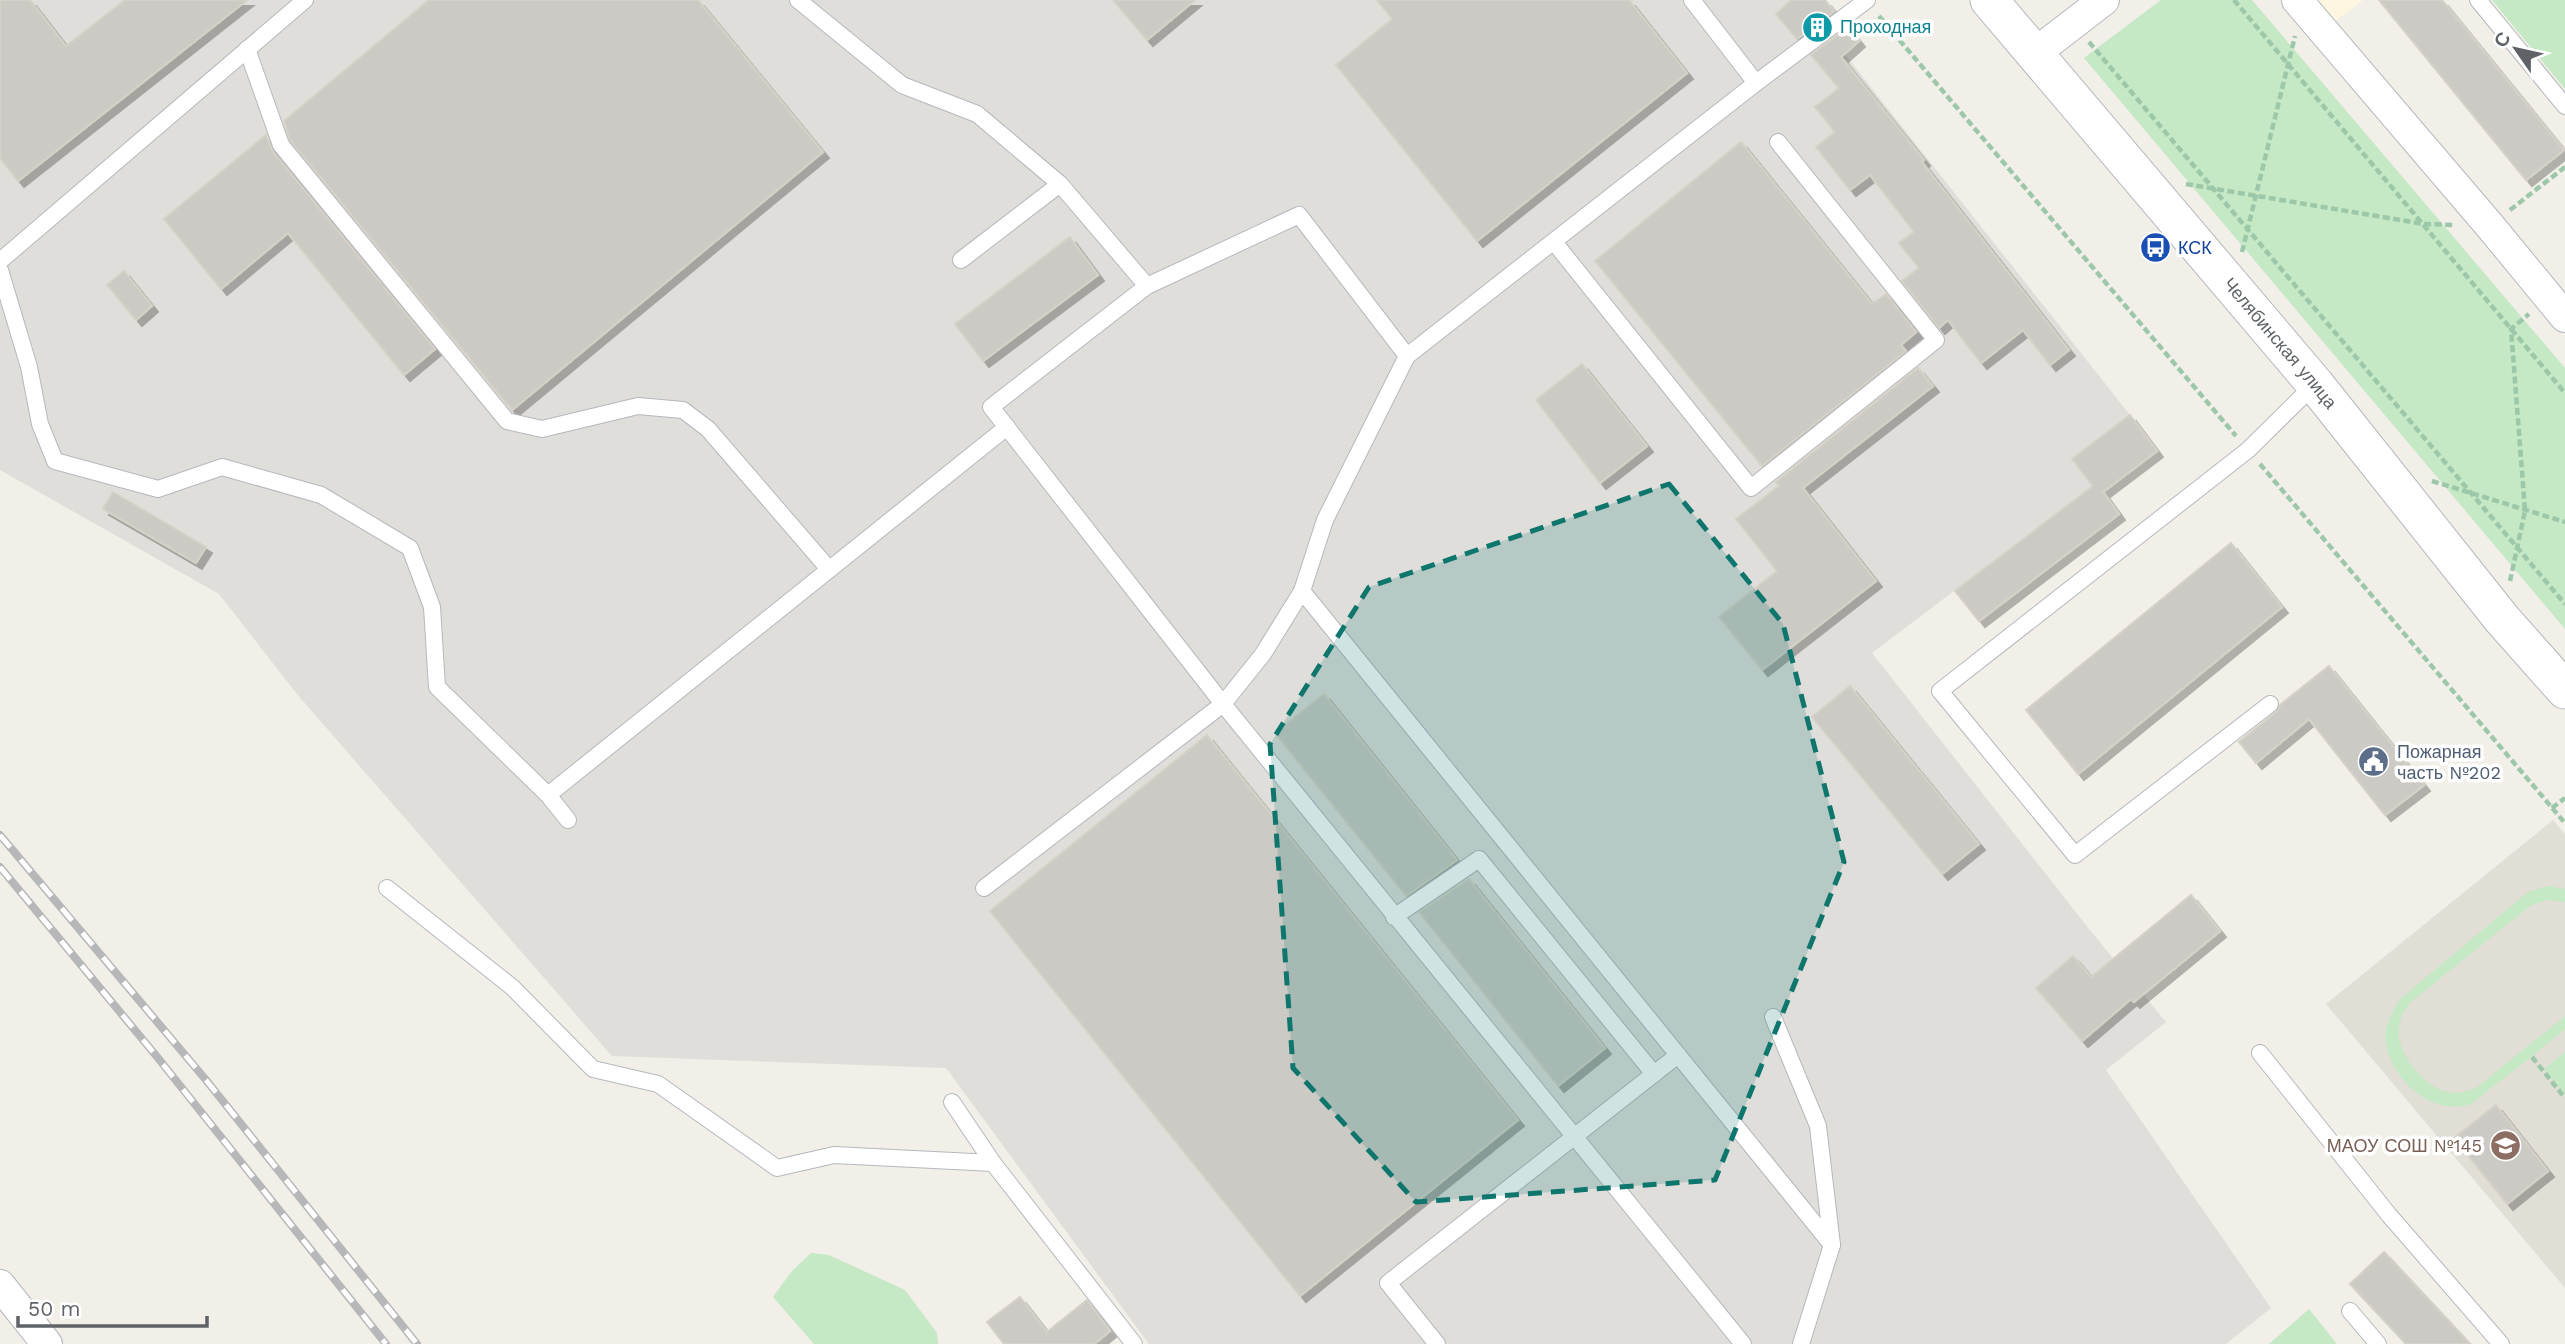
<svg xmlns="http://www.w3.org/2000/svg" width="2565" height="1344" viewBox="0 0 2565 1344" font-family="'Work Sans',sans-serif">
	<defs>
		<filter id="shadow"><feDropShadow dx="6" dy="6" stdDeviation="0" flood-color="#0004"/></filter>
	</defs>
	<rect width="100%" height="100%" fill="#f1efe8"/>
	<path fill="#fef7e0" d="M2316,0H2363L2333,23Z"/>
	<path fill="#e0deda" d="M0,0H1802L2130,415L2073,458L2093,486L1872,653L2089,929L2166,1022L2106,1070L2271,1308L2226,1344H1149L946,1068L612,1056L296,693L219,594L0,470Z"/>
	<path fill="#e1ded6" d="M2553,820L2565,834V1288L2326,1004Z"/>
	<g fill="#c5e8c5">
		<path d="M2161,0H2252L2565,368V629L2084,58Z"/>
		<path d="M2492,0H2565V89Z"/>
		<path d="M2549,886L2565,889V902L2547,900L2530,906L2410,1003C2405,1010 2399,1019 2399,1028C2396,1052 2422,1084 2444,1091C2456,1095 2464,1092 2476,1088L2565,1016V1029C2540,1050 2515,1070 2489,1090C2483,1094 2475,1103 2468,1105C2430,1115 2392,1079 2386,1044C2383,1027 2392,1013 2400,999L2528,892Z"/>
		<path d="M2565,1052V1094L2544,1069Z"/>
		<path d="M811,1253L829,1255L905,1290L937,1333L938,1344H814L773,1297L792,1271Z"/>
		<path d="M2309,1309L2337,1344H2269Z"/>
	</g>
	<g fill="#cccac5" stroke="#d6d1c6" stroke-width="2" filter="url(#shadow)">
		<path d="M0,0H30L66,46L125,0H247L18,181L0,158Z"/>
		<path d="M429,0H698L823,152L512,410L290,140L284,121Z"/>
		<path d="M1113,0H1195L1147,40Z"/>
		<path d="M1377,0H1629L1687,73L1477,241L1336,65L1392,19Z"/>
		<path d="M1791,0H1825L1834,11L1797,39L1776,14Z"/>
		<path d="M2379,0H2442L2564,150L2526,180Z"/>
		<path d="M1848,27L1859,41L1841,57L1924,160L1922,162L2069,350L2050,365L2023,330L1981,363L1948,320L1939,328L1902,281L1919,268L1899,243L1914,232L1870,175L1850,190L1816,147L1835,132L1815,107L1839,88L1811,55Z"/>
		<path d="M266,135L273,152L435,349L404,375L288,233L221,289L164,219Z"/>
		<path d="M1741,142L1872,304L1886,294L1916,332L1901,345L1906,351L1762,466L1595,261Z"/>
		<path d="M1070,237L1098,275L983,361L955,324Z"/>
		<path d="M124,271L152,306L136,320L107,285Z"/>
		<path d="M1582,364L1647,446L1600,483L1536,400Z"/>
		<path d="M1918,368L1933,386L1803,488L1876,581L1762,670L1719,617L1777,571L1736,519L1779,486L1776,482Z"/>
		<path d="M2130,415L2157,451L2103,492L2119,514L1979,621L1955,591L2093,486L2072,459Z"/>
		<path d="M113,492L206,547L196,563L103,509Z"/>
		<path d="M2231,543L2282,607L2078,774L2026,710Z"/>
		<path d="M2329,666L2424,785L2385,815L2309,719L2256,763L2239,742L2276,712L2280,705Z"/>
		<path d="M1850,686L1979,844L1942,874L1812,717Z"/>
		<path d="M1324,694L1457,860L1406,896L1275,733Z"/>
		<path d="M1207,735L1518,1120L1300,1296L990,911Z"/>
		<path d="M1469,879L1605,1048L1558,1086L1419,912Z"/>
		<path d="M2191,895L2220,931L2134,1002L2131,999L2082,1041L2036,988L2073,956L2091,977Z"/>
		<path d="M2496,1105L2548,1171L2507,1204L2454,1138Z"/>
		<path d="M2384,1252L2470,1344H2406L2350,1284Z"/>
		<path d="M1020,1297L1047,1332L1087,1300L1110,1331L1094,1344H1004L987,1322Z"/>
	</g>
	<g fill="none" stroke-linecap="round" stroke-linejoin="round">
		<defs>
			<g id="service">
				<path d="M798,0L902,85L977,114L1060,184L1147,286"/>
				<path d="M1692,0L1756,83"/>
				<path d="M2478,0L2565,106"/>
				<path d="M247,49L281,145L507,421L542,429L638,406L683,410L708,429L828,568"/>
				<path d="M1554,242L1751,488L1936,340L1778,142"/>
				<path d="M961,260L1060,184"/>
				<path d="M0,261L305,0"/>
				<path d="M0,270L29,367L40,424L55,461L158,489L222,467L321,495L410,548L432,607L437,687L548,795"/>
				<path d="M1302,591L1832,1245"/>
				<path d="M2270,704L2075,855L1940,691L2248,450L2315,384"/>
				<path d="M568,820L548,795L1007,427"/>
				<path d="M387,888L512,987L593,1069L658,1084L777,1168L834,1155L993,1163L952,1102"/>
				<path d="M984,888L1223,704L1263,654L1302,591L1325,520L1407,356"/>
				<path d="M1394,917L1479,859L1654,1074"/>
				<path d="M1773,1017L1818,1126L1832,1245L1801,1344"/>
				<path d="M2260,1053L2389,1215L2501,1344"/>
				<path d="M993,1163L1134,1344"/>
				<path d="M2350,1311L2378,1344"/>
				<path d="M1437,1344L1388,1283L1678,1055"/>
				<path d="M1743,1344L1223,704L991,407L1147,286L1299,215L1407,356L1756,83L1867,0"/>
			</g>
			<g id="minor">
				<path d="M2297,0L2490,226L2565,317"/>
				<path d="M2034,54L2104,0"/>
				<path d="M0,1285L47,1344"/>
			</g>
			<g id="tertiary">
				<path id="s1" d="M1989,0L2315,384L2502,619L2565,690"/>
			</g>
		</defs>
		<use href="#service" stroke="#b5b8bc" stroke-width="18"/>
		<use href="#minor" stroke="#b5b8bc" stroke-width="32"/>
		<use href="#tertiary" stroke="#b5b8bc" stroke-width="39"/>
		<g stroke="#9cc7a9" stroke-width="4.5" stroke-dasharray="7 3.5" stroke-linecap="butt">
			<path d="M2234,0L2565,393"/>
			<path d="M1879,16L2236,436"/>
			<path d="M2089,42L2565,604"/>
			<path d="M2186,184L2424,224L2454,225"/>
			<path d="M2510,210L2565,167"/>
			<path d="M2242,252L2295,36"/>
			<path d="M2260,464L2565,823"/>
			<path d="M2432,481L2565,522"/>
			<path d="M2510,581L2525,511L2511,329L2529,314"/>
			<path d="M2552,808L2565,798"/>
			<path d="M2532,1057L2565,1098"/>
		</g>
		<use href="#service" stroke="#fff" stroke-width="16"/>
		<use href="#minor" stroke="#fff" stroke-width="30"/>
		<use href="#tertiary" stroke="#fff" stroke-width="37"/>
		<defs>
			<g id="rail">
				<path d="M0,835L206,1080L417,1344"/>
				<path d="M0,867L158,1058L386,1344"/>
			</g>
		</defs>
		<use href="#rail" stroke="#b6b7b8" stroke-width="8"/>
		<use href="#rail" stroke="#fff" stroke-width="5" stroke-dasharray="16" stroke-linecap="butt"/>
	</g>
	<path fill="#0f766e" fill-opacity="0.2" stroke="#0f766e" stroke-width="5" stroke-dasharray="14 9" stroke-linejoin="round" d="M1669,484L1783,624L1844,862L1715,1180L1416,1202L1293,1068L1270,744L1369,587Z"/>
	<defs>
		<symbol id="building-disc" viewBox="-11 -11 22 22"><circle r="9.5" fill="#0f9aa8" stroke="#fff"/><path d="M-4-6H4V6H1V3H-1V6H-4ZM-2.5-4.3h1.7v1.8h-1.7ZM.8-4.3h1.7v1.8H.8ZM-2.5-1h1.7V.8h-1.7ZM.8-1h1.7V.8H.8Z" fill="#fff"/></symbol>
		<symbol id="bus-disc" viewBox="-11 -11 22 22"><circle r="9.5" fill="#1a4fb4" stroke="#fff"/><path d="M-5-6H5V4H4V6H2V4H-2V6H-4V4H-5ZM-3.5-4V0h7V-4ZM-3.5 1.2v1.5H-2V1.2ZM2 1.2v1.5H3.5V1.2Z" fill="#fff"/></symbol>
		<symbol id="civic-disc" viewBox="-11 -11 22 22"><circle r="9.5" fill="#5c6f8a" stroke="#fff"/><path d="M-.6-6.5H3V-4.5H.6V-3L4-1V1h2V6H-6V1h2V-1L-.6-3ZM-1.2 2.5V6h2.4V2.5Z" fill="#fff"/></symbol>
		<symbol id="school-disc" viewBox="-11 -11 22 22"><circle r="9.5" fill="#8d6e63" stroke="#fff"/><path d="M0-5L7-2L0 1L-7-2ZM-4 1L0 2.5L4 1V4Q0 6-4 4Z" fill="#fff"/></symbol>
	</defs>
	<g fill-rule="evenodd">
		<use href="#building-disc" x="1800" y="10" width="35" height="35"/>
		<use href="#bus-disc" x="2138" y="230" width="35" height="35"/>
		<use href="#civic-disc" x="2356" y="744" width="35" height="35"/>
		<use href="#school-disc" x="2488" y="1128" width="35" height="35"/>
	</g>
	<g text-anchor="middle" stroke-width="7" stroke-linejoin="round" paint-order="stroke">
		<g font-size="18" fill="#0d838f" stroke="#fff" text-anchor="start">
			<text x="1840" y="33">Проходная</text>
		</g>
		<g font-size="18" fill="#164399" stroke="#fff" text-anchor="start">
			<text x="2178" y="254">КСК</text>
		</g>
		<g font-size="18" fill="#5f6368" stroke="#fff">
			<text dy="6" stroke="none"><textPath href="#s1" startOffset="450">Челябинская улица</textPath></text>
		</g>
		<g font-size="18" fill="#4e5e75" stroke="#fff" text-anchor="start">
			<text x="2397" y="758">Пожарная<tspan x="2397" dy="21">часть №202</tspan></text>
		</g>
		<g font-size="18" fill="#785e54" stroke="#fff" text-anchor="end">
			<text x="2482" y="1152">МАОУ СОШ №145</text>
		</g>
	</g>
	<g transform="translate(2516 49) rotate(304)" stroke="#ffffff" stroke-width="5" paint-order="stroke">
	<path d="M0-5L12 26L0 18L-12 26Z" fill="#5f6368"/>
	<text y="-10" font-size="19" font-weight="bold" text-anchor="middle" fill="#5f6368">С</text>
	</g>
	<path d="M18 1316v10h189v-10" fill="none" stroke="#5f6368" stroke-width="3.5"/>
	<text x="28" y="1316" font-size="21" fill="#5f6368" stroke="#ffffff" stroke-width="5" paint-order="stroke">50 m</text>
</svg>
